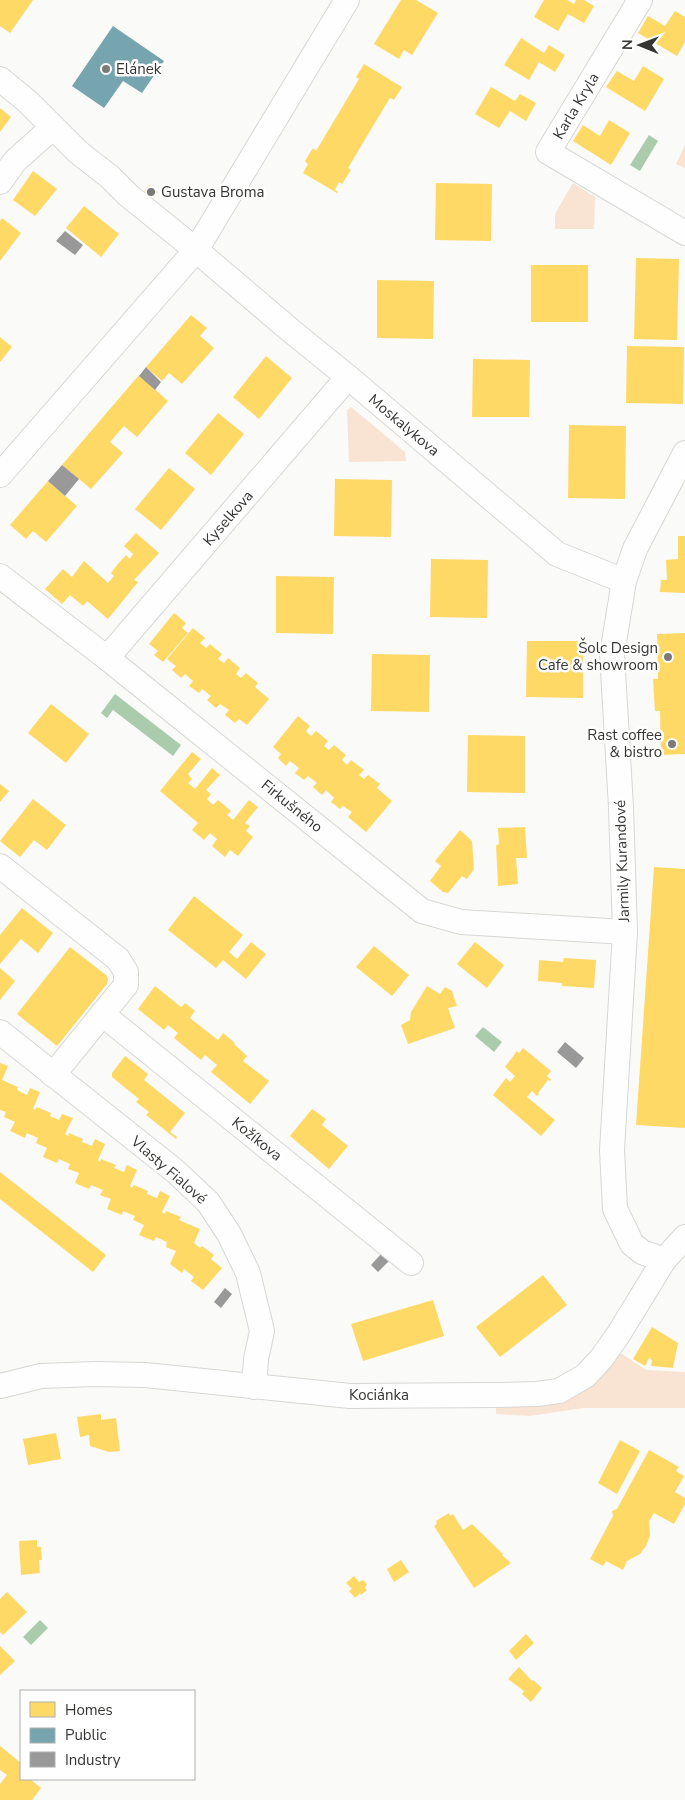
<svg xmlns="http://www.w3.org/2000/svg" width="685" height="1800" viewBox="0 0 685 1800" font-family="'Nunito Sans',sans-serif">
	<rect width="100%" height="100%" fill="#fafaf8"/>
	<g fill="#f9e3d2">
		<path d="M685,145V168L676,164Z"/>
		<path d="M573,183L595,197L594,229H555V214Z"/>
		<path d="M351,407L405,452L406,461L349,462L347,410Z"/>
		<path d="M619,1352L646,1370L685,1372V1408H583L530,1416L496,1414V1402L542,1401Z"/>
	</g>
	<g fill="#aaccad">
		<path d="M649,135L658,141L640,171L630,165Z"/>
		<path d="M115,694L181,745L173,756L113,710L107,718L101,713Z"/>
		<path d="M483,1027L502,1042L494,1052L475,1036Z"/>
		<path d="M40,1620L48,1628L31,1645L23,1637Z"/>
	</g>
	<g fill="#ffd966">
		<path d="M0,0H33L10,33L0,26Z"/>
		<path d="M401,0H416L438,13L412,55L404,50L399,59L374,44Z"/>
		<path d="M544,0H567L574,4L576,0H584L594,6L584,23L568,14L558,31L534,17Z"/>
		<path d="M675,11L685,17V42L677,56L638,33L648,16L665,26Z"/>
		<path d="M521,38L544,53L549,45L565,55L555,72L539,62L529,80L504,65Z"/>
		<path d="M364,64L402,87L394,100L390,98L385,106L348,168L351,170L342,184L339,182L335,190L338,192L337,193L303,173L308,164L305,161L313,148L316,151L359,79L356,77Z"/>
		<path d="M643,66L664,79L645,111L606,87L617,71L634,81Z"/>
		<path d="M491,87L515,101L520,94L536,103L526,121L510,111L499,128L475,114Z"/>
		<path d="M0,108L11,117L0,132Z"/>
		<path d="M609,120L630,133L611,165L573,141L583,125L600,136Z"/>
		<path d="M33,171L57,189L35,216L13,200Z"/>
		<path d="M436,183L492,184L491,241L435,240Z"/>
		<path d="M149,185L158,192L153,198L144,192Z"/>
		<path d="M84,206L119,234L101,257L66,228Z"/>
		<path d="M2,218L21,233L0,261V221Z"/>
		<path d="M636,258L679,259L677,340L634,339Z"/>
		<rect x="531" y="265" width="57" height="57"/>
		<path d="M377,280L434,281L433,339L377,338Z"/>
		<path d="M191,315L207,328L200,336L214,348L182,384L169,373L162,381L146,367Z"/>
		<path d="M0,337L12,347L0,362Z"/>
		<path d="M627,346L684,347L683,404L626,403Z"/>
		<path d="M266,356L292,378L259,419L233,397Z"/>
		<path d="M473,359L530,360L529,417H472Z"/>
		<path d="M139,375L168,401L137,437L124,426L110,442L123,453L91,489L62,465Z"/>
		<path d="M218,413L244,434L211,475L185,453Z"/>
		<path d="M569,425L626,426L625,499L568,498Z"/>
		<path d="M169,468L195,489L161,530L135,509Z"/>
		<path d="M335,479L392,480L391,537L334,536Z"/>
		<path d="M48,481L77,506L46,542L33,531L26,539L10,525Z"/>
		<path d="M136,533L159,553L134,580L138,582L108,619L87,601L83,606L70,595L62,604L45,589L63,569L72,577L84,561L108,583L114,576L111,573L117,565L126,555L130,559L133,554L124,546Z"/>
		<path d="M678,536H685V593L660,592L661,580H667L666,560L678,559Z"/>
		<path d="M431,559L488,560L487,618L430,617Z"/>
		<path d="M276,576L334,577L333,634L276,633Z"/>
		<path d="M174,613L186,623L182,628L188,633L163,662L154,655L158,651L149,644Z"/>
		<path d="M193,628L205,638L200,643L206,648L210,644L222,654L218,659L224,663L228,658L240,668L236,674L241,678L246,673L258,683L255,687L269,699L247,725L239,719L235,723L225,715L229,710L220,704L216,708L207,700L211,696L202,689L199,693L189,686L193,681L185,674L181,678L172,670L176,666L167,659Z"/>
		<path d="M685,633V754L661,755L660,711H655L653,679H658L657,634Z"/>
		<path d="M527,641H583V698L526,697Z"/>
		<path d="M372,654L430,655L429,712L371,711Z"/>
		<path d="M51,704L89,734L66,763L28,733Z"/>
		<path d="M298,716L310,726L306,731L311,736L316,731L328,741L324,746L329,750L334,745L346,755L342,760L347,765L351,760L364,770L359,775L364,779L368,775L380,784L377,788L392,801L366,832L348,817L352,812L343,806L340,809L331,802L334,798L326,790L322,795L313,787L317,783L308,776L304,780L295,773L299,768L290,761L286,766L278,758L281,754L273,747Z"/>
		<path d="M468,735L525,736V793L467,792Z"/>
		<path d="M192,752L201,759L188,774L192,779L188,783L195,789L212,768L220,775L206,790L211,794L207,799L213,805L218,800L231,811L227,815L233,820L249,800L258,807L245,823L250,826L246,831L253,837L238,856L230,850L225,857L212,846L217,839L210,833L204,840L192,830L198,823L160,791Z"/>
		<path d="M0,784L9,791L0,802Z"/>
		<path d="M33,799L66,825L47,850L34,840L20,857L0,841Z"/>
		<path d="M525,827L527,858H516L518,884L498,886L496,845L499,844L498,828Z"/>
		<path d="M460,830L472,841L474,869L467,879L462,876L448,893L443,892L430,881L441,866L435,861Z"/>
		<path d="M654,867L685,869V1128L636,1125Z"/>
		<path d="M194,896L243,935L229,952L237,959L251,942L266,954L246,979L223,960L216,968L168,930Z"/>
		<path d="M22,908L53,933L38,953L21,939L0,964V935Z"/>
		<path d="M475,942L504,965L487,988L457,964Z"/>
		<path d="M374,946L409,975L392,996L356,967Z"/>
		<path d="M70,947L106,975L108,979L107,984L57,1046L17,1014Z"/>
		<path d="M564,958L596,960L594,988L562,986V983L538,981L539,960L563,962Z"/>
		<path d="M0,968L15,981L0,1000Z"/>
		<path d="M155,986L181,1007L185,1003L195,1011L190,1018L218,1040L223,1033L235,1043L234,1044L247,1056L243,1061L269,1081L250,1104L211,1072L217,1065L205,1055L201,1060L174,1038L178,1033L168,1025L164,1030L138,1009Z"/>
		<path d="M427,986L440,994L445,987L452,991L457,1006L448,1008L455,1028L408,1044L401,1025L410,1020L411,1012Z"/>
		<path d="M523,1048L551,1071L547,1076L551,1080L550,1081L548,1080L538,1093L539,1094L537,1096L532,1091L527,1097L555,1120L541,1136L493,1095L506,1078L510,1082L515,1076L505,1067L517,1051L519,1053Z"/>
		<path d="M125,1056L148,1074L144,1080L185,1113L170,1132L177,1137L176,1139L146,1115L149,1112L136,1102L139,1099L112,1077V1073Z"/>
		<path d="M0,1063L8,1066L2,1080L18,1087L17,1090L27,1095L30,1088L40,1092L33,1109L35,1110L37,1107L51,1113L50,1116L59,1120L62,1114L73,1118L65,1134L68,1136L69,1133L83,1139L82,1142L92,1146L95,1139L105,1144L98,1160L100,1162L101,1159L116,1165L114,1168L124,1172L127,1165L137,1170L130,1186L132,1188L134,1185L148,1191L147,1194L157,1198L160,1191L170,1196L162,1212L165,1214L166,1211L181,1217L179,1220L200,1229L194,1243L200,1248L202,1246L214,1255L211,1259L222,1268L203,1290L191,1281L194,1277L184,1269L182,1273L170,1264L176,1251L166,1247L167,1242L156,1237L154,1241L139,1235L144,1225L133,1220L135,1216L123,1211L122,1215L107,1209L111,1199L100,1195L103,1190L91,1185L89,1189L75,1183L79,1173L68,1169L70,1164L59,1159L57,1163L43,1157L47,1148L36,1143L38,1138L27,1133L25,1138L10,1131L15,1122L4,1117L6,1112L0,1110Z"/>
		<path d="M312,1109L326,1119L322,1125L348,1146L329,1169L290,1136Z"/>
		<path d="M0,1172L106,1255L93,1272L0,1199Z"/>
		<path d="M543,1275L567,1305L500,1357L476,1327Z"/>
		<path d="M433,1300L444,1336L363,1361L351,1324Z"/>
		<path d="M652,1327L678,1343L673,1368L651,1366L652,1360L649,1358L645,1366L633,1359Z"/>
		<path d="M101,1414V1420L116,1418L120,1451L109,1452L90,1446L89,1435L80,1437L77,1417Z"/>
		<path d="M56,1433L61,1459L28,1465L23,1439Z"/>
		<path d="M620,1440L640,1451L617,1494L598,1483Z"/>
		<path d="M649,1450L679,1467L676,1471L684,1476L675,1492L685,1498V1504L674,1524L654,1513L649,1521L650,1536L646,1546L640,1554L627,1561L623,1570L606,1561L603,1566L590,1559L613,1516L612,1511L617,1509Z"/>
		<path d="M449,1513L450,1516L453,1514L463,1530L472,1524L503,1554L502,1555L511,1563L474,1588L434,1526L437,1524L436,1521Z"/>
		<path d="M37,1540V1547H41L42,1560H39L40,1573L21,1575L19,1541Z"/>
		<path d="M401,1560L409,1572L394,1582L387,1569Z"/>
		<path d="M354,1576L359,1582L363,1580L367,1584L365,1588L367,1590L361,1595L360,1593L355,1598L349,1591L352,1589L346,1583Z"/>
		<path d="M7,1592L27,1612L3,1635L0,1632V1599Z"/>
		<path d="M526,1634L534,1643L516,1660L509,1651Z"/>
		<path d="M0,1646L15,1661L0,1675Z"/>
		<path d="M519,1667L532,1681L533,1680L542,1688L531,1702L522,1694L524,1691L508,1679Z"/>
		<path d="M0,1746L21,1763V1779H30L41,1788L32,1800H0V1784L7,1775L0,1770Z"/>
	</g>
	<path fill="#76a5af" d="M113,26L164,61L142,93L123,81L104,108L72,86Z"/>
	<g fill="#999">
		<path d="M65,231L83,245L75,255L56,241Z"/>
		<path d="M146,367L161,382L155,390L139,376Z"/>
		<path d="M62,465L79,479L65,496L48,481Z"/>
		<path d="M565,1042L584,1058L576,1068L557,1052Z"/>
		<path d="M382,1253L389,1261L378,1272L371,1265Z"/>
		<path d="M225,1288L232,1294L221,1308L214,1302Z"/>
	</g>
	<g fill="none" stroke-linecap="round" stroke-linejoin="round">
		<defs>
			<g id="minor">
				<path d="M640,0L548,152L685,233"/>
				<path d="M0,79L27,101L78,152L110,177L128,195L196,250L290,330L348,377L557,554L624,581"/>
				<path d="M0,182L15,161L52,128"/>
				<path d="M0,475L196,250L347,0"/>
				<path d="M0,576L107,658L422,911L461,922L625,932"/>
				<path d="M107,658L348,377"/>
				<path d="M0,866L118,959L126,972V985L53,1075"/>
				<path d="M102,1014L411,1263"/>
				<path d="M0,1032L175,1171L208,1202L229,1234L248,1273L262,1331L256,1359L254,1387"/>
				<path d="M664,1260L642,1252L632,1244L615,1209L612,1150L625,932L621,807L612,654L624,581L635,549L685,453"/>
				<path d="M0,1386L41,1376L95,1374L145,1375L350,1396L494,1395L537,1394L559,1391L585,1376L601,1359L618,1335L664,1260L685,1237"/>
			</g>
		</defs>
		<use href="#minor" stroke="#d7d7d5" stroke-width="26"/>
		<use href="#minor" stroke="#fefefe" stroke-width="24"/>
	</g>
	<g fill="#7a7a78" stroke="#fff" stroke-width="2">
		<circle cx="106" cy="69" r="5"/>
		<circle cx="151" cy="192" r="5"/>
		<circle cx="668" cy="657" r="5"/>
		<circle cx="672" cy="744" r="5"/>
	</g>
	<g text-anchor="middle" stroke-width="5" stroke-linejoin="round" paint-order="stroke">
		<g font-size="15" fill="#353533" stroke="#fff" text-anchor="start">
			<text x="116" y="74">Elánek</text>
			<text x="161" y="197">Gustava Broma</text>
			<text x="658" y="653" text-anchor="end">Šolc Design<tspan x="658" dy="17">Cafe &amp; showroom</tspan></text>
			<text x="662" y="740" text-anchor="end">Rast coffee<tspan x="662" dy="17">&amp; bistro</tspan></text>
		</g>
		<g font-size="15" fill="#353533" stroke="#fff">
			<text transform="translate(576 106) rotate(-59)" y="5">Karla Kryla</text>
			<text transform="translate(404 425) rotate(40)" y="5">Moskalykova</text>
			<text transform="translate(228 518) rotate(-49)" y="5">Kyselkova</text>
			<text transform="translate(292 806) rotate(39)" y="5">Firkušného</text>
			<text transform="translate(622 861) rotate(-92)" y="5">Jarmily Kurandové</text>
			<text transform="translate(257 1139) rotate(39)" y="5">Kožíkova</text>
			<text transform="translate(169 1170) rotate(41)" y="5">Vlasty Fialové</text>
			<text x="379" y="1400">Kociánka</text>
		</g>
	</g>
	<rect x="20" y="1690" width="175" height="90" fill="#ffffff" stroke="#aeaead"/>
	<rect x="30" y="1702" width="25" height="15" fill="#ffd966" stroke="#aeaead"/>
	<text x="65" y="1715" font-size="15" fill="#353533">Homes</text>
	<rect x="30" y="1728" width="25" height="15" fill="#76a5af" stroke="#aeaead"/>
	<text x="65" y="1740" font-size="15" fill="#353533">Public</text>
	<rect x="30" y="1752" width="25" height="15" fill="#999999" stroke="#aeaead"/>
	<text x="65" y="1765" font-size="15" fill="#353533">Industry</text>
	<g transform="translate(640 45) rotate(271)" stroke="#ffffff" stroke-width="4" paint-order="stroke">
	<path d="M0-4L9 19L0 12L-9 19Z" fill="#353533"/>
	<text y="-8" font-size="14" font-weight="bold" text-anchor="middle" fill="#353533">N</text>
	</g>
</svg>
